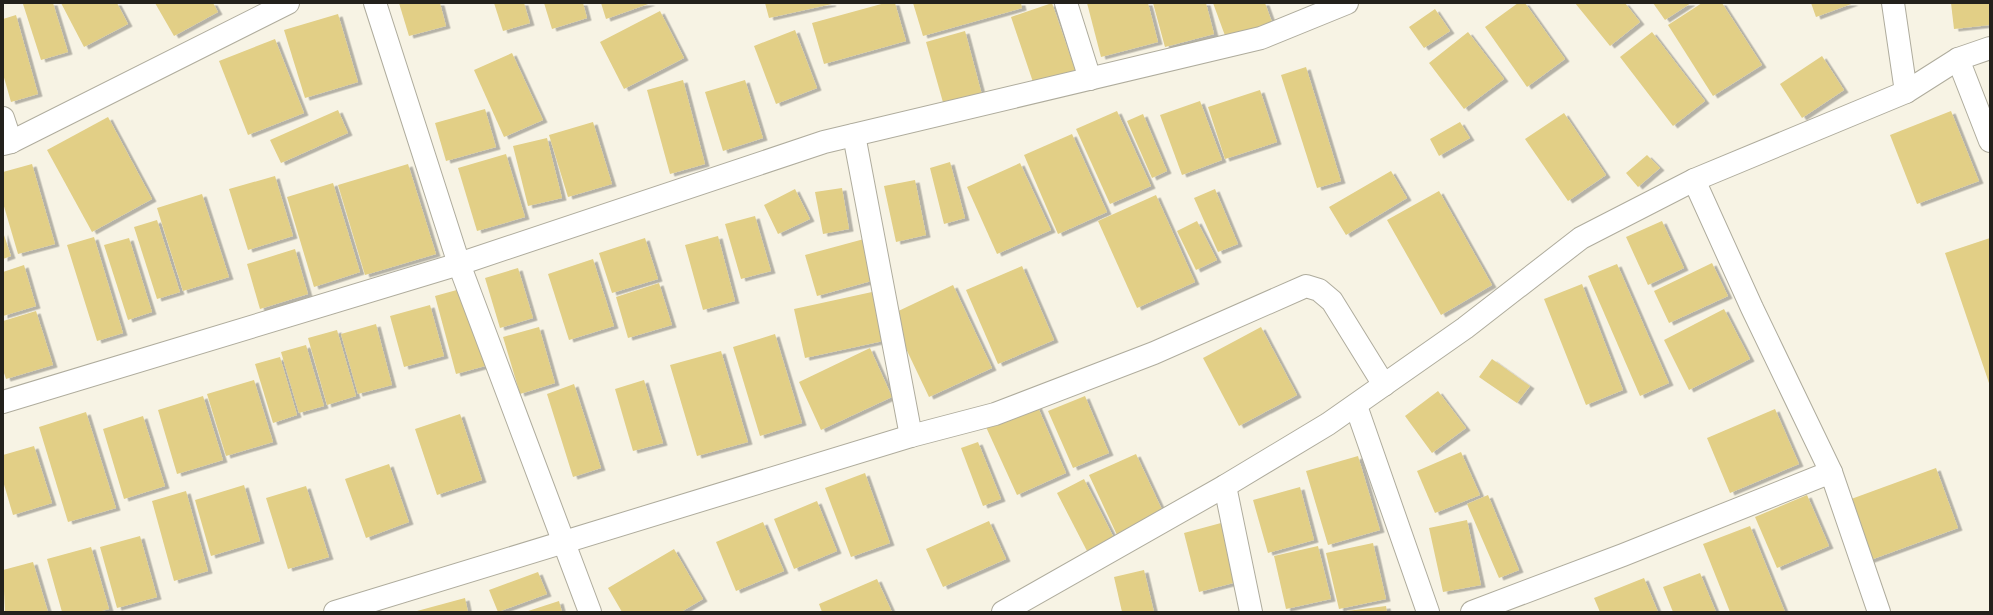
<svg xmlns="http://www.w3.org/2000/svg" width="1993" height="615" viewBox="0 0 1993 615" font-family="'Zilla Slab',serif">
	<defs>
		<filter id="shadow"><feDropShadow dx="4.5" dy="2.5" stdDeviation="0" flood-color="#0004"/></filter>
	</defs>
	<rect width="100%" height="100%" fill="#f7f3e4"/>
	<g fill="#e2cf86" filter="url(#shadow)">
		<path d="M28,3H53L68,52L41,60L23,4Z"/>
		<path d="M61,3H117L128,24L84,47Z"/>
		<path d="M155,3H213L218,12L174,36Z"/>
		<path d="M399,3H440L446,26L409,36Z"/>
		<path d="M494,3H524L530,23L503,31Z"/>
		<path d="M544,3H583L587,18L552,29Z"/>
		<path d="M601,3H651L606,19Z"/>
		<path d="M765,3H831L832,4L769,18Z"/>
		<path d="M885,3H895L906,41L824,64L812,23Z"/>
		<path d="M913,3H1021L1022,8L923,36Z"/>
		<path d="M1052,3L1075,70L1034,85L1011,17Z"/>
		<path d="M1087,3H1148L1158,42L1101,57Z"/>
		<path d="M1153,3H1206L1214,34L1165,47Z"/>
		<path d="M1213,3H1265L1273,25L1227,41Z"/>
		<path d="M1518,3H1525L1565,59L1527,87L1485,27Z"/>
		<path d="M1575,3H1625L1640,22L1610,46Z"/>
		<path d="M1653,3H1691L1665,20Z"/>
		<path d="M1702,3H1722L1762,65L1713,96L1668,25Z"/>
		<path d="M1811,3H1854L1816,17Z"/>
		<path d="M1951,3H1990V25L1954,29Z"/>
		<path d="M1435,9L1450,31L1424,48L1409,27Z"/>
		<path d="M660,11L684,58L624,89L600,42Z"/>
		<path d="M338,14L358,82L305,98L284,30Z"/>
		<path d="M16,15L38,94L11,102L3,74V19Z"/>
		<path d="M795,30L817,88L776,104L754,46Z"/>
		<path d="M965,31L982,95L944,106L926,42Z"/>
		<path d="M1468,32L1504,79L1464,109L1429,63Z"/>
		<path d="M1652,32L1705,101L1673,126L1620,57Z"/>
		<path d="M275,39L304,113L248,135L219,61Z"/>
		<path d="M512,53L543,120L504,137L474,70Z"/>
		<path d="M1822,56L1844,90L1802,118L1780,84Z"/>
		<path d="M1306,67L1341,181L1317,188L1281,75Z"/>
		<path d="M683,80L705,164L670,174L647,90Z"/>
		<path d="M745,80L763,138L723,151L705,92Z"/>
		<path d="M1260,90L1277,142L1225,159L1208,107Z"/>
		<path d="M1200,101L1222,160L1182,175L1160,115Z"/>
		<path d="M485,109L496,147L446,161L435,123Z"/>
		<path d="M338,110L348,133L281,163L270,140Z"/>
		<path d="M1117,111L1151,186L1110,204L1076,129Z"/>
		<path d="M1951,111L1979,181L1917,204L1890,135Z"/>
		<path d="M1564,113L1606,175L1568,201L1525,139Z"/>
		<path d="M1143,114L1167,171L1152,178L1127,121Z"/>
		<path d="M108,117L152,199L92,232L47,150Z"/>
		<path d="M593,122L612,184L568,197L549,135Z"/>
		<path d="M1460,122L1470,138L1439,156L1430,139Z"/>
		<path d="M1072,134L1107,212L1058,234L1024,155Z"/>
		<path d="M547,138L562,198L528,206L513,146Z"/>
		<path d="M506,154L525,217L477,231L458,168Z"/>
		<path d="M1647,155L1660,168L1638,187L1626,173Z"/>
		<path d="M950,162L965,218L944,224L930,168Z"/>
		<path d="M1020,163L1051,230L997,254L967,187Z"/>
		<path d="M32,164L55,244L18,254L3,203V172Z"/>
		<path d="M408,164L436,254L365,275L338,185Z"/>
		<path d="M1391,171L1407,198L1346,235L1329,207Z"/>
		<path d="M275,176L293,236L248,250L229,189Z"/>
		<path d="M915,180L926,235L896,242L884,186Z"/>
		<path d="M333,183L360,272L314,287L287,197Z"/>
		<path d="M842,188L849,229L823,234L815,192Z"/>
		<path d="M795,189L810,219L778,234L764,205Z"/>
		<path d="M1215,189L1238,244L1218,252L1194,198Z"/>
		<path d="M1439,191L1492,285L1441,315L1387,220Z"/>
		<path d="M202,194L229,277L183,291L157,208Z"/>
		<path d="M1156,195L1195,282L1137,308L1098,221Z"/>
		<path d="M755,216L771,271L741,279L725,224Z"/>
		<path d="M157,220L180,292L157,299L134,227Z"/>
		<path d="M1197,221L1217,260L1196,270L1177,231Z"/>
		<path d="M1662,221L1684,268L1648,285L1626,237Z"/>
		<path d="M3,232L11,256L3,259Z"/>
		<path d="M718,236L735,301L703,310L685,245Z"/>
		<path d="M94,237L123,333L97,341L67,245Z"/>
		<path d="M129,238L152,312L128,320L104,245Z"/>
		<path d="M645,238L658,279L612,293L599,253Z"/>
		<path d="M1990,238V386L1945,253Z"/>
		<path d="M864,239L875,280L817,296L805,255Z"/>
		<path d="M295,249L308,294L260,309L247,264Z"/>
		<path d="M593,259L614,326L569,340L548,274Z"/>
		<path d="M1712,263L1728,296L1669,323L1654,291Z"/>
		<path d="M1617,264L1669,383L1640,396L1588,276Z"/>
		<path d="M24,265L36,306L3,316V272Z"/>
		<path d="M1022,266L1054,340L998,364L966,290Z"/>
		<path d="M518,268L533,318L500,328L485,278Z"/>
		<path d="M659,283L672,325L628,338L616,297Z"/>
		<path d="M1582,284L1623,390L1586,405L1544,299Z"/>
		<path d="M953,285L992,368L929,397L890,315Z"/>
		<path d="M464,288L485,366L456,374L435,296Z"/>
		<path d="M872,292L883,341L805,358L794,309Z"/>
		<path d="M430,305L444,356L404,367L390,316Z"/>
		<path d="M1724,309L1750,359L1689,390L1664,340Z"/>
		<path d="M36,311L53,365L6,379L3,370V321Z"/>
		<path d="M376,324L392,385L358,394L341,334Z"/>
		<path d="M539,327L555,383L520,394L503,337Z"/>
		<path d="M1261,327L1297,395L1239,426L1203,358Z"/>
		<path d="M337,330L356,396L327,405L308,338Z"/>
		<path d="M775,334L802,423L760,436L733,347Z"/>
		<path d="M306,345L324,406L299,413L281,352Z"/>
		<path d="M870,348L892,397L821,430L799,382Z"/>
		<path d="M721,351L748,442L697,456L670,365Z"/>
		<path d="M280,357L297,415L273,423L255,364Z"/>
		<path d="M1492,359L1530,386L1517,403L1479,377Z"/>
		<path d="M254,380L273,442L226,456L207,394Z"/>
		<path d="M644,380L663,443L633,451L615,389Z"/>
		<path d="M574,384L601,468L573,477L547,394Z"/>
		<path d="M1438,391L1466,428L1432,453L1405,416Z"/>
		<path d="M203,396L223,460L177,474L158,410Z"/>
		<path d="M1085,396L1109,453L1073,468L1048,411Z"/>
		<path d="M1037,405L1066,473L1017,495L986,427Z"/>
		<path d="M1775,409L1799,464L1730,493L1707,438Z"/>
		<path d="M86,412L116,508L68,522L39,427Z"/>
		<path d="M460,414L482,480L437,495L415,429Z"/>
		<path d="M143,416L165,486L124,499L103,429Z"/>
		<path d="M978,442L1001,499L983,506L961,448Z"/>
		<path d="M34,446L52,503L13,515L3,481V455Z"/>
		<path d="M1461,452L1480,495L1435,513L1417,471Z"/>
		<path d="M1136,454L1164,514L1117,535L1089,475Z"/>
		<path d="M1358,456L1380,530L1328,545L1306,471Z"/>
		<path d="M389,464L409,522L366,538L345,479Z"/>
		<path d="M1936,468L1958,528L1865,562L1843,502Z"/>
		<path d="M865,473L890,543L851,557L825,488Z"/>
		<path d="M1084,479L1114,538L1087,551L1057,493Z"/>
		<path d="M244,485L260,541L211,556L195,500Z"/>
		<path d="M306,486L329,557L288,569L266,498Z"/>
		<path d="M1300,487L1314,540L1268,553L1253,500Z"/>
		<path d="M186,491L208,571L174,581L152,501Z"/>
		<path d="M1488,495L1519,570L1499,578L1467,504Z"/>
		<path d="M1807,495L1829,546L1777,568L1755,517Z"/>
		<path d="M817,501L837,551L794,569L774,519Z"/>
		<path d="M1467,520L1481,585L1443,592L1429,528Z"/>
		<path d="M989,521L1006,559L943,587L926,549Z"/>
		<path d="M763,522L784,571L736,591L716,542Z"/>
		<path d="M1221,523L1237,582L1199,592L1184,533Z"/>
		<path d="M1750,526L1785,612H1730L1703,544Z"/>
		<path d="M140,536L157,597L117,608L100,547Z"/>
		<path d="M1373,543L1386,599L1339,609L1326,553Z"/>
		<path d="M1318,546L1331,599L1286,609L1274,556Z"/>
		<path d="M91,547L109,609L98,612H62L47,559Z"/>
		<path d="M674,549L703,599L681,612H622L608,588Z"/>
		<path d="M33,562L48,612H5L3,570Z"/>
		<path d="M1144,570L1154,612H1122L1114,577Z"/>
		<path d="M538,572L547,594L498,612L489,590Z"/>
		<path d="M1700,573L1716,612H1673L1663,587Z"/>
		<path d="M1644,578L1658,612H1600L1594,598Z"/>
		<path d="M877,579L892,612H822L819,604Z"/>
		<path d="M465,598L468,612H417V611Z"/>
		<path d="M559,601L562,612H525Z"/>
		<path d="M1386,606L1387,612H1347V611Z"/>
	</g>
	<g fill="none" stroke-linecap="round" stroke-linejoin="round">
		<defs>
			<g id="street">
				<path d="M375,3L459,264L590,612"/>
				<path d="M1066,3L1090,79"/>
				<path d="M1893,3L1906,92L1958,59L1990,48"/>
				<path d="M1958,59L1990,141"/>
				<path d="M3,118L11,142"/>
				<path d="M854,135L911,436"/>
				<path d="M3,144L11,142L288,3"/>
				<path d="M1694,180L1752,308L1831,472"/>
				<path d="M3,402L459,264L824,142L1261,38L1347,3"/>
				<path d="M1356,406L1428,612"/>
				<path d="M1225,486L1251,612"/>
				<path d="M335,612L911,436L995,414L1154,353L1306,286L1319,290L1332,301L1384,385"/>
				<path d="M1003,612L1225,486L1328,424L1465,328L1581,238L1694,180L1906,92"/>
				<path d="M1472,612L1623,555L1831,472L1879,612"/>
			</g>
		</defs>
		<use href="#street" stroke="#afac9d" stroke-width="24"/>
		<use href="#street" stroke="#fff" stroke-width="22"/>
	</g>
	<rect width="1993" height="615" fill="none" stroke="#23211c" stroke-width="8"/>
</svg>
